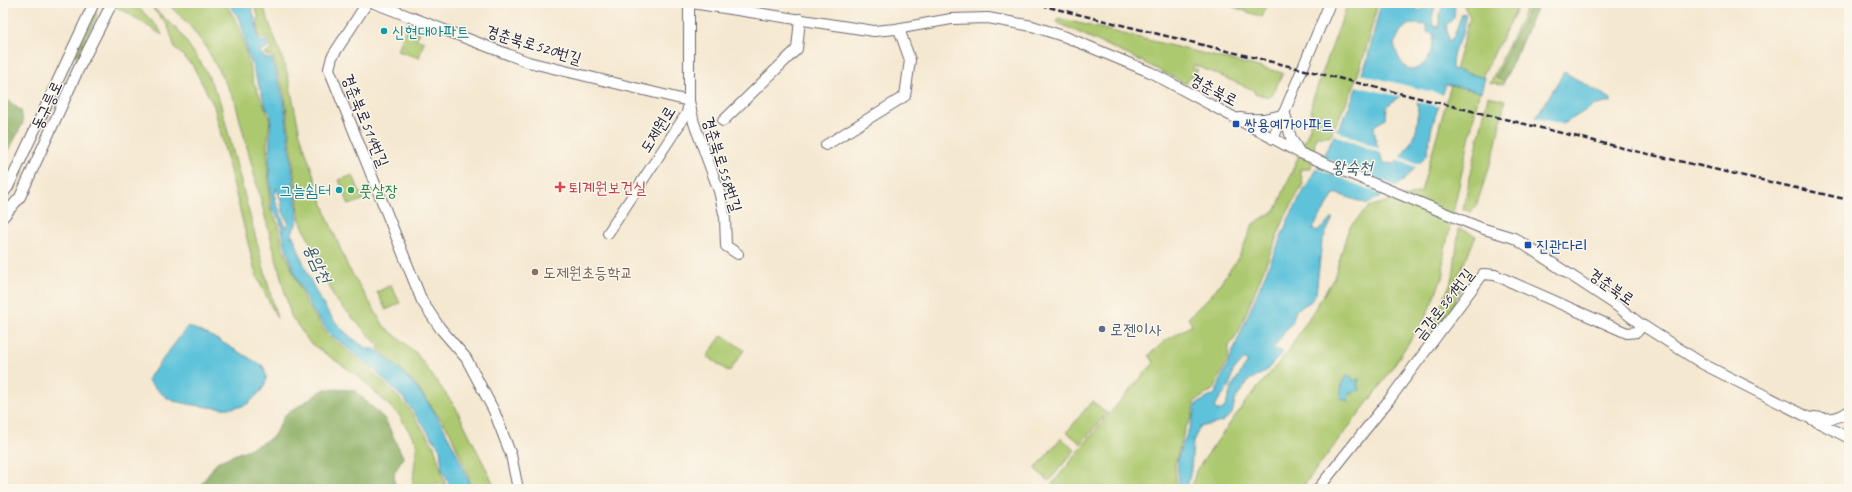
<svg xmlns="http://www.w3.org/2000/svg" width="1852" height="492" viewBox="0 0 1852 492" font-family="Caveat,'Poor Story',sans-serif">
	<rect width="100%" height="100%" fill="#fbf7ec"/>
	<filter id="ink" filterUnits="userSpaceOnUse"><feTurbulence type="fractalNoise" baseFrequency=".025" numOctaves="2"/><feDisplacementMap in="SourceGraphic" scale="8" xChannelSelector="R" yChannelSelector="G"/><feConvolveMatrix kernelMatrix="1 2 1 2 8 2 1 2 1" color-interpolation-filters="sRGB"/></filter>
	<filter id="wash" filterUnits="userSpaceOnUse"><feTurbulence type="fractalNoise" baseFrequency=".012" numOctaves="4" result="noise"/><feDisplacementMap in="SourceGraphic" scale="16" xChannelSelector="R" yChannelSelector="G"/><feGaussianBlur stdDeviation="0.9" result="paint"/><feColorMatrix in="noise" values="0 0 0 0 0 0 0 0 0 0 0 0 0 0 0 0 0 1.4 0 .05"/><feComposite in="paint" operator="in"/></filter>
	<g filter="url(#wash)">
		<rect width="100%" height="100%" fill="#f5e8d0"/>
		<g fill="#adc970" stroke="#687656">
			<path d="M103,3H134L158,27L162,35L123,10Z"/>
			<path d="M148,3L179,31L205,69L220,102L277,318L256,275L214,106L193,66L175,48L168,26Z"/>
			<path d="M167,3H225L239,25L253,81L270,118L267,145L270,209L278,223L283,247L306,303L327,334L371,370L407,406L434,446L446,487L436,482L435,489H412L417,444L399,415L358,376L310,343L291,316L235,101L206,47L190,26Z"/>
			<path d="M252,3H262L287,72L300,134L328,219L348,267L384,326L416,353L456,408L496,489H474L450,432L415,384L378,349L379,346L335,299L300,220L285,97L273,57L264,54L272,50L268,37L263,39L258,36V15Z"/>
			<path d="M1232,3H1268L1262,17L1230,6Z"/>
			<path d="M1348,3H1378L1366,50L1353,89L1330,136H1316L1311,169H1300L1303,184L1285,217L1239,331L1229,346L1228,359L1214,389L1194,402L1192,418L1185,428L1175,464L1177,489H1048L1108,415L1154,363L1149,355L1165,341L1192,325L1188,318L1213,293L1239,257L1253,224L1276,210L1310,128L1312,101Z"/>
			<path d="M1464,3H1520L1483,75L1443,259L1444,274L1425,318L1378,389L1301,489H1191L1196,471L1243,405L1287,353L1334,278L1349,227L1369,207L1421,192L1470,17L1464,6Z"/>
			<path d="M1529,3H1539L1503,84L1490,83Z"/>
			<path d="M95,12L97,15L78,56H76L75,55Z"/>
			<path d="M1058,18L1283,73L1272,96L1269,97L1254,93V90C1233,82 1214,72 1193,65L1192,68L1198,70L1195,75L1190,77L1186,84L1141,61L1056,22Z"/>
			<path d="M406,27L419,31L416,39L424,42L419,58L398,51Z"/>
			<path d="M1488,96L1505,100L1494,153L1476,206L1471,212L1463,209Z"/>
			<path d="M20,171H23V173L3,204V199Z"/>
			<path d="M353,175L363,200L349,205L339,180Z"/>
			<path d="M1459,228L1476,236L1455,283L1462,287L1451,310L1434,330H1431L1453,277Z"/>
			<path d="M391,285L400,303L386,310L377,292Z"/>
			<path d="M722,335L744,350L729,372L707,356Z"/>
			<path d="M1092,401L1107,413L1081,444L1067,432Z"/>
			<path d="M1061,438L1075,450L1049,481L1035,469Z"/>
		</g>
		<g fill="#8aad62" stroke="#56684e">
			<path d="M1533,3H1539L1504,81L1496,78L1511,44Z"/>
			<path d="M3,96L21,111L23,123L3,162V145L8,131L3,119Z"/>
			<path d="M325,389L354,390L385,419L403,457L394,474L395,489H198L217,462L256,446L273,437L285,415Z"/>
		</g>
		<g fill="#5dc2da" stroke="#40728a" fill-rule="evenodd">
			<path d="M228,3H250L257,26V36L263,42L267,40L269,48L259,51L265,58L272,59L284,100L298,219L290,238L293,235C307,273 320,313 353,339C357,341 364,347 368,349C370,349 372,349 374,349C389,358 404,373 415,386C441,417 457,452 472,489H451L442,469L440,449L405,400L373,369L329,333L311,308L296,277L285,245L280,220L272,210L269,163L271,114L267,109L247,51L241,21ZM276,188L280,196L283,212L289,224L286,228L275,199Z"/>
			<path d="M1381,3H1412L1416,10H1423L1425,3H1436L1432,17L1433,26L1439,27V15L1445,3H1455L1454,18L1446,25L1449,42L1454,36L1462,14L1465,13C1467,36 1457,38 1453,56C1452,60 1452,65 1452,69L1485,78L1481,92L1446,84L1432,126L1427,155L1403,181L1368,204L1335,193L1312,229L1317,232L1333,218L1322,241L1316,293L1310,302L1296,310L1292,322L1273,348L1283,352L1265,372L1249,380L1235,400L1232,414L1222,422L1200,427L1193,441L1191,471L1187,489H1179C1180,479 1176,467 1178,458C1183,439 1194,423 1196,404L1215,394L1289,218L1347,112L1367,61ZM1411,24L1427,25V32L1434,35C1431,52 1431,63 1413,70C1400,66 1398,57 1394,44L1401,30ZM1405,92L1416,95C1422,127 1415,141 1394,164L1383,163L1376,141L1374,126L1386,119L1387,106ZM1243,360H1247V363L1232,386L1226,405L1222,410H1216L1214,406L1230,385L1233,371Z"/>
			<path d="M1564,72L1611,99V102L1593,106L1550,132L1532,124Z"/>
			<path d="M188,326L211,336L263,366C268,376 267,385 259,393C255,396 252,401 247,404C233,413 191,405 174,401C164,398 155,387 147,380Z"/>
			<path d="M1346,376L1352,377L1353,381L1359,379L1357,386L1361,389L1349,394L1348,399L1350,402L1340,398L1342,383Z"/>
		</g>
		<g fill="#f5e8d0">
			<path d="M1360,74L1445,95L1441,107L1415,101L1414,97L1406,94L1402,97L1355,86Z"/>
			<path d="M1534,117L1565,125L1551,134L1546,133L1531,125Z"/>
			<path d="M1335,130L1381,149L1382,154L1333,134Z"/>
			<path d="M1321,156L1398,187L1385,196L1314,167Z"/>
			<path d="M1398,156L1421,165L1418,168L1396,159Z"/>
		</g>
	</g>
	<g filter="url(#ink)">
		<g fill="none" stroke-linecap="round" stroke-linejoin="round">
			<defs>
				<g id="minor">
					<path d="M367,3L332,57L329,69L422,301L440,328L466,358L494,411L511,455L518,489"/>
					<path d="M374,3L528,62L689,101L694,123L719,191L725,218L726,246L738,254"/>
					<path d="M692,3L874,31L896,29L951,19L988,18L1032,26L1066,37L1150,72L1300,153L1481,228L1514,238L1613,303L1639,323L1703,364L1849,438"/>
					<path d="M1240,118C1256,121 1270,119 1285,114L1291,138L1300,153"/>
					<path d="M723,121L797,49L800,19"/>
					<path d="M1273,139L1330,3"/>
					<path d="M826,145L905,96L910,60L899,29"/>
					<path d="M3,193L8,187L94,3"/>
					<path d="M3,217L20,197L78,70L112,3"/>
					<path d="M608,233L687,113L689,101V3"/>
					<path d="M1814,417C1828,419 1837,420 1849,411"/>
					<path d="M1318,489L1389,400L1483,274L1495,275L1627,333L1637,332L1642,325"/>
				</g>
			</defs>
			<use href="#minor" stroke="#6c676f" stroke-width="12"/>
			<use href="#minor" stroke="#fff" stroke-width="10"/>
			<path stroke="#22223b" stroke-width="2.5" stroke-dasharray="6 3" stroke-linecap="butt" d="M1032,3L1635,151L1849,200"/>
		</g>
	</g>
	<g fill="#0f9aa8" stroke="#fbf7ec" stroke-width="1.5">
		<circle cx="384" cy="31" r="4"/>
		<circle cx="339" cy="190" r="4"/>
	</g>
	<g fill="#1a4fb4" stroke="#fbf7ec" stroke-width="1.5">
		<rect x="1232" y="120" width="8" height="8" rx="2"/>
		<rect x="1524" y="241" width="8" height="8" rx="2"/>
	</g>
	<path fill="#e0444e" stroke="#fbf7ec" stroke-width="1.5" d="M558 181h4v4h4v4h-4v4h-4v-4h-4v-4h4z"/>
	<circle fill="#2e9e5b" stroke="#fbf7ec" stroke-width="1.5" cx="351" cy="190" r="4"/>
	<circle fill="#8d6e63" stroke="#fbf7ec" stroke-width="1.5" cx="535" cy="272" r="4"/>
	<circle fill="#5c6f8a" stroke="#fbf7ec" stroke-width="1.5" cx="1102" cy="329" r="4"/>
	<g text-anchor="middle" stroke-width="3" stroke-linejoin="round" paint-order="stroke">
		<g font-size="16" fill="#0d838f" stroke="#fbf7ec" text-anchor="start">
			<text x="392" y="37">신현대아파트</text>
			<text x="331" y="196" text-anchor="end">그늘쉼터</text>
		</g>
		<g font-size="16" fill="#22223b" stroke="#fbf7ec">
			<text transform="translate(534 44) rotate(17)" y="6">경춘북로520번길</text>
			<text transform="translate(1214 89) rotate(28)" y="6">경춘북로</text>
			<text transform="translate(46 105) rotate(-65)" y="6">동구릉로</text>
			<text transform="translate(366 120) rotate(68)" y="6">경춘북로514번길</text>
			<text transform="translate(657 129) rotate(-58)" y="6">도제원로</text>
			<text transform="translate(723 164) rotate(73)" y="6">경춘북로558번길</text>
			<text transform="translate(1612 286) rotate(35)" y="6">경춘북로</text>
			<text transform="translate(1443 304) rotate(-52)" y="6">금강로361번길</text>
		</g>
		<g font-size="16" fill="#164399" stroke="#fbf7ec" text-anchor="start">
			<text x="1244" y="130">쌍용예가아파트</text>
			<text x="1536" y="251">진관다리</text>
		</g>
		<g font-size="16" fill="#be3a42" stroke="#fbf7ec" text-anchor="start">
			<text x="569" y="193">퇴계원보건실</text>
		</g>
		<g font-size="16" fill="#27864d" stroke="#fbf7ec" text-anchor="start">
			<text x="359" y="196">풋살장</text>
		</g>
		<g font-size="16" fill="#785e54" stroke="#fbf7ec" text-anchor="start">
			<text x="543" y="278">도제원초등학교</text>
		</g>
		<g font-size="16" fill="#4e5e75" stroke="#fbf7ec" text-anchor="start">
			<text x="1110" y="335">로젠이사</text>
		</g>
		<g font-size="17" font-style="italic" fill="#375a73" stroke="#fbf7ec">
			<text x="1352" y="173">왕숙천</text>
			<text transform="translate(318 263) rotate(65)" y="6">용암천</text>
		</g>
	</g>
	<rect width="1852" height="492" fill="none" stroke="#fbf7ec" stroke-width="16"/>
</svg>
